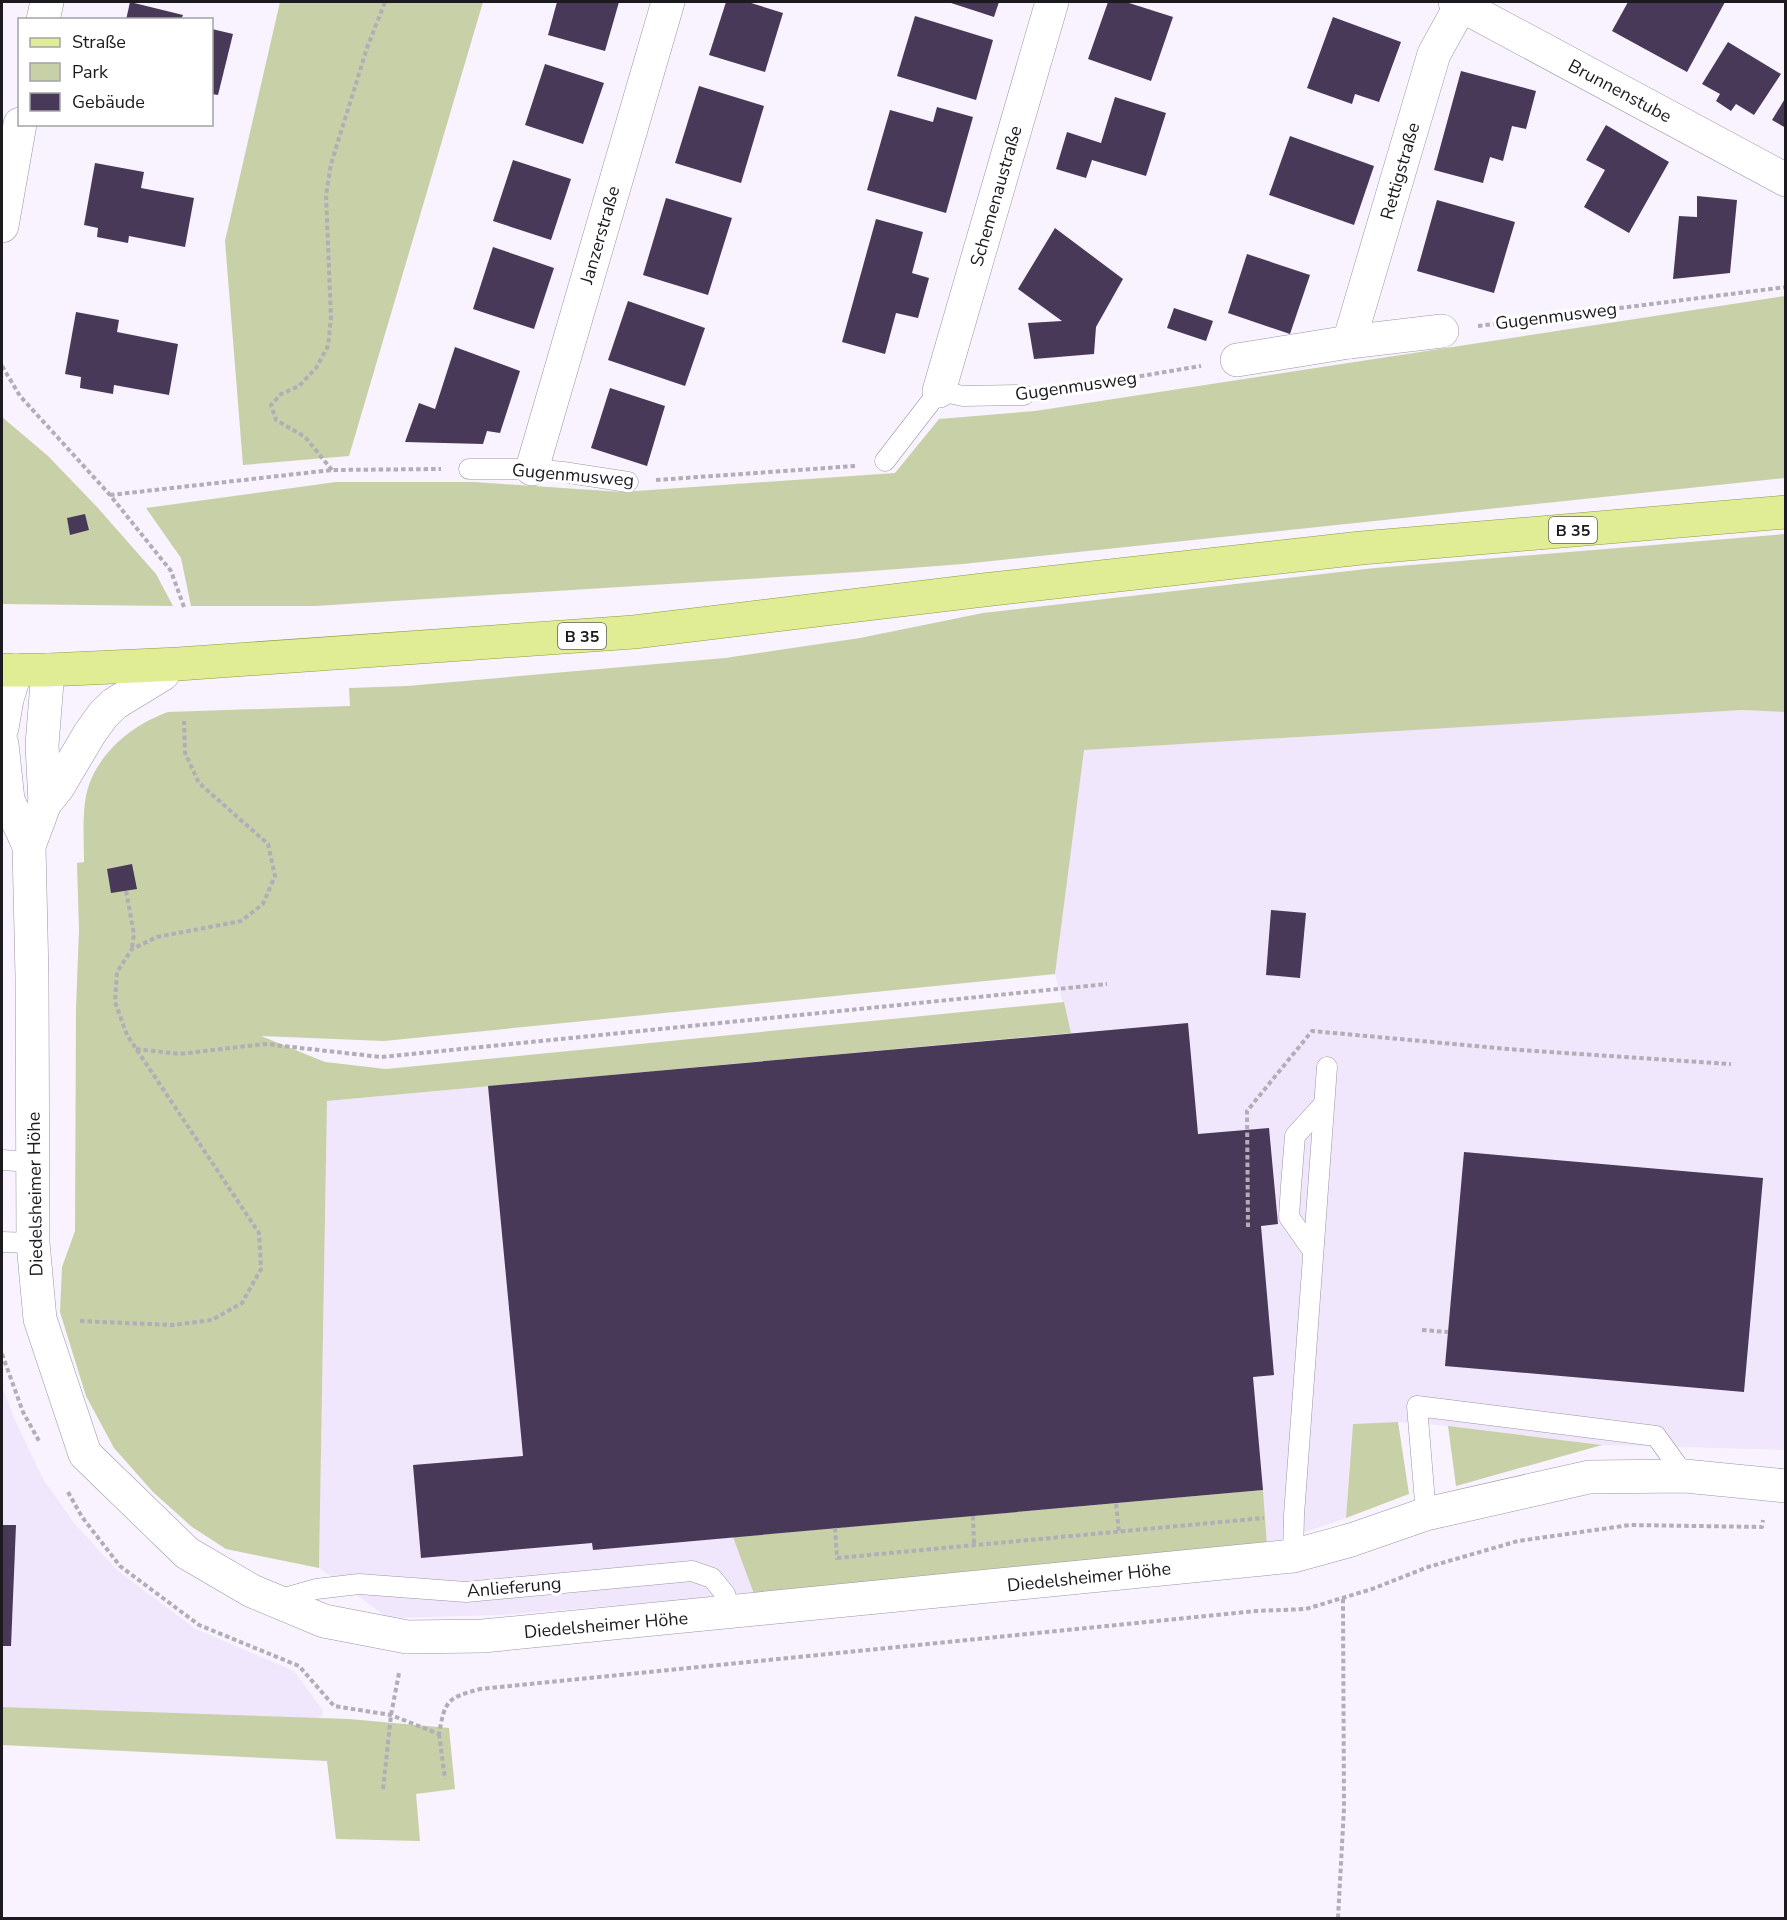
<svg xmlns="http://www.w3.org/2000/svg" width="1787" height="1920" viewBox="0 0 1787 1920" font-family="'Nunito Sans',sans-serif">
	<rect width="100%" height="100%" fill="#f8f3fe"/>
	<g fill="#f1e7fc">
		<path d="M1742,710L1785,712V1450L1602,1445L1448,1426L1398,1422L1353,1424L1346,1518L1267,1545L1263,1490L734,1537L754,1594L502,1615L388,1618L319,1568L327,1101L1071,1033L1055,974L1083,750Z"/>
		<path d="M2,1386L14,1418L43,1479L74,1523L117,1570L194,1628L294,1671L324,1712L319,1719L2,1707Z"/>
	</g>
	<g fill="#c8d0a8">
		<path d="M280,2H483L349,456L243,465L225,241Z"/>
		<path d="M1785,296V478L963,564L858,572L315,606H191L181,558L146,508L336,482H474L622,492L895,473L939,419L1035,411Z"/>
		<path d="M2,417L48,456L97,507L156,574L173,606L2,604Z"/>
		<path d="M1785,534V712L1742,710L1084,750L1055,974L384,1041L261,1036L325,1062L386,1069L1064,1002L1071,1033L327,1101L319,1568L226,1549L192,1527L153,1492L114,1448L86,1396L60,1312L62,1267L75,1231L76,1008L79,930L77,863L84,862C84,841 82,817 86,796C94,756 131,725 168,712L350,706L349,688L407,686L725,658L860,638L983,613L1375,568Z"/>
		<path d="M1398,1422L1409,1494L1346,1518L1353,1424Z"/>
		<path d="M1448,1426L1602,1445L1456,1486Z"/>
		<path d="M1263,1490L1267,1545L754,1594L733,1537Z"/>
		<path d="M2,1707L349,1719L449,1728L455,1789L416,1794L420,1841L336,1839L327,1761L2,1745Z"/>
	</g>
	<g fill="#493958">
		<path d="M130,2L183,15L181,20H126Z"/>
		<path d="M557,2H619L605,51L548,35Z"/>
		<path d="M726,2H748L783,13L765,72L709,55Z"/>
		<path d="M948,2H999L994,17Z"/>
		<path d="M1108,2H1126L1173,17L1151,81L1088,59Z"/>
		<path d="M1628,2H1725L1687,72L1612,31Z"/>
		<path d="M915,16L993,40L976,100L897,76Z"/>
		<path d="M1333,17L1401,42L1379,102L1355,94L1352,104L1307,88Z"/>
		<path d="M212,29L233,34L218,95L212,94Z"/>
		<path d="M1728,42L1781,74L1754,115L1736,104L1731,111L1716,101L1720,94L1702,84Z"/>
		<path d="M545,64L604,83L583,144L525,125Z"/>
		<path d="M1461,71L1536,91L1526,129L1512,126L1503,161L1490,157L1483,183L1434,170Z"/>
		<path d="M699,86L764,106L741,183L675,163Z"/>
		<path d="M1115,97L1166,113L1146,176L1092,160L1086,178L1056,169L1067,132L1101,143Z"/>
		<path d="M1786,97V128L1772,120Z"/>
		<path d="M937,107L973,117L946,213L867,190L890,110L933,122Z"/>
		<path d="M1606,125L1669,162L1629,233L1584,207L1605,170L1586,160Z"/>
		<path d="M1290,136L1374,166L1354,225L1269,195Z"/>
		<path d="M513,160L571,179L551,240L493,221Z"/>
		<path d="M95,163L144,172L141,188L194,198L185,247L129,236L128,243L97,237L98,228L84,225Z"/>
		<path d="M1697,196L1737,200L1730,273L1673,279L1679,216L1697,217Z"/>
		<path d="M666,198L732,218L708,295L643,275Z"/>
		<path d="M1437,200L1515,222L1494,293L1417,271Z"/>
		<path d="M876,219L923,232L912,273L929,278L918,318L896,313L885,354L842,342Z"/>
		<path d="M1055,228L1123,279L1096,327L1094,354L1034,359L1028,323L1062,321L1018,289Z"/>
		<path d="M493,247L554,268L534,329L473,309Z"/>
		<path d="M1247,254L1310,275L1290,334L1228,313Z"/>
		<path d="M628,301L705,328L685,386L608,360Z"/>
		<path d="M1174,308L1213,321L1206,341L1167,328Z"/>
		<path d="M76,312L119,320L117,332L178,344L169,395L114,385L113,394L80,388L81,377L65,374Z"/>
		<path d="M455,347L520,371L500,433L487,431L483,444L405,442L419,403L435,409Z"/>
		<path d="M610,388L665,406L647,466L591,448Z"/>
		<path d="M85,514L89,530L70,535L67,518Z"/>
		<path d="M132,864L137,889L111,893L107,869Z"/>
		<path d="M1271,910L1306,913L1300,978L1266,975Z"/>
		<path d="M1188,1023L1198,1134L1269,1128L1278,1224L1261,1226L1274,1375L1253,1377L1263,1490L593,1550L592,1543L421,1558L413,1465L523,1456L488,1086Z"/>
		<path d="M1464,1152L1763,1178L1744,1392L1445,1366Z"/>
		<path d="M2,1525H16L11,1646H2Z"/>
	</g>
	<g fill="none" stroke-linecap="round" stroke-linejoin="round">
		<defs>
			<g id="lane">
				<path d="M885,461L939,391L963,396L1024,395"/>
				<path d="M469,469H532L563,472L628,482"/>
				<path d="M2,1160L32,1162"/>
				<path d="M2,1242L33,1243"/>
				<path d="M1313,1251L1289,1217L1291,1186L1295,1136L1324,1104"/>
				<path d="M1426,1514L1417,1406L1656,1436L1685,1476"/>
				<path d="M1293,1556L1294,1515L1327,1067"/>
				<path d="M277,1600L316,1589L359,1584L466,1592L692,1571L712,1578L725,1594L731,1613"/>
			</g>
			<g id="street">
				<path d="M1455,2L1786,180"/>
				<path d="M43,20L47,2"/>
				<path d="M2,226L20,124"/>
				<path d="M1349,342L1434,54L1461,5"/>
				<path d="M1237,360L1349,342L1442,331"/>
				<path d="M939,391L1052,2"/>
				<path d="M532,469L668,2"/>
				<path d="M163,674L114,704L103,715L90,733L58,787L45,803L29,846L32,977L33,1243L40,1319L85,1454L187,1553L252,1591L324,1621L407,1637L483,1636L1293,1556L1351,1540L1426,1514L1589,1477L1685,1476L1786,1486"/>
				<path d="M2,728L7,699L16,670"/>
				<path d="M2,744L8,800L29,846"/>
				<path d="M45,803L42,745L48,670"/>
			</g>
			<path id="primary" d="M2,670H48L178,664L634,632L983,590L1361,548L1786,512"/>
		</defs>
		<use href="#lane" stroke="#9b95a2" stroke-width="21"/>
		<use href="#street" stroke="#9b95a2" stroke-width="34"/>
		<use href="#primary" stroke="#8f9b3d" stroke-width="34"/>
		<g stroke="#b2aeb7" stroke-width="4" stroke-dasharray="4.5 3" stroke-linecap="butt">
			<path d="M1478,326L1786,287"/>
			<path d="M2,366L20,396L110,495L171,571L184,607"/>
			<path d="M1051,391L1201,366"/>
			<path d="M332,470L305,437L276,420L271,405L281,394L299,386L316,368L328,346L331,318L326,195L331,164L367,48L385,2"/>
			<path d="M656,480L855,466"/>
			<path d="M110,495L332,470L441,469"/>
			<path d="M126,891L134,934L132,948"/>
			<path d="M136,1049L179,1054L265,1044L381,1057L1107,984"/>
			<path d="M1248,1227L1247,1111L1312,1031L1519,1050L1731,1064"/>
			<path d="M80,1321L173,1325L212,1320L242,1303L261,1269L259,1233L127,1035L115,1002L117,972L132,949L157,937L241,921L263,904L275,876L268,844L199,783L185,753L184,721"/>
			<path d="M1422,1330L1448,1332"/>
			<path d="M2,1354L23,1412L39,1441"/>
			<path d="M68,1492L82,1517L120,1566L199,1625L299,1666L334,1706L391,1715L439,1734C445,1700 447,1698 480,1689L1256,1611L1306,1609L1372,1589L1428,1567L1518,1541L1630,1525L1762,1527L1763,1520"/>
			<path d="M1116,1504L1119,1532"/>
			<path d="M973,1516L974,1545"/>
			<path d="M835,1528L837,1558L1264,1518"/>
			<path d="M439,1734L445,1779"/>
			<path d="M383,1789L391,1715L399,1673"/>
			<path d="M1338,1918L1344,1808L1343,1599"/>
		</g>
		<use href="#lane" stroke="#fff" stroke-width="20"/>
		<use href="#street" stroke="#fff" stroke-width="33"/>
		<use href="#primary" stroke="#e1ed94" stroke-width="33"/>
	</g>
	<g text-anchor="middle" stroke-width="6" stroke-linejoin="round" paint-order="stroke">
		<g fill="#fff" stroke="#605f62" stroke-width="1.5">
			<rect x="1549" y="517" width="48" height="26" rx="4.5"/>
			<rect x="558" y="623" width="48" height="26" rx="4.5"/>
		</g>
		<g font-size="16" font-weight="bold" fill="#1c1a1f">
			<text x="1573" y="536">B 35</text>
			<text x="582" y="642">B 35</text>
		</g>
		<g font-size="18" fill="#1c1a1f" stroke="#fff">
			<text transform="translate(1620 91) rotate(28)" y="6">Brunnenstube</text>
			<text transform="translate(1400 171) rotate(-74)" y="6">Rettigstraße</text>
			<text transform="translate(996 196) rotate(-74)" y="6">Schemenaustraße</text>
			<text transform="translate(600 235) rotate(-74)" y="6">Janzerstraße</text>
			<text transform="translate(1556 316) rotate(-7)" y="6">Gugenmusweg</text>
			<text transform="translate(1076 386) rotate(-8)" y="6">Gugenmusweg</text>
			<text transform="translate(573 475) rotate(5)" y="6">Gugenmusweg</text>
			<text transform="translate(35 1194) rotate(-91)" y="6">Diedelsheimer Höhe</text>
			<text transform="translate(1089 1577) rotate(-6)" y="6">Diedelsheimer Höhe</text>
			<text transform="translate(514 1587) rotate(-5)" y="6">Anlieferung</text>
			<text transform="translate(606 1625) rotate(-5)" y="6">Diedelsheimer Höhe</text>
		</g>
	</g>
	<rect width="1787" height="1920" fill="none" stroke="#1c1a1f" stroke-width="6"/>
	<rect x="18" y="18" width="195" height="108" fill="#ffffff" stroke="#a4a3a5" stroke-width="1.5"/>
	<rect x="30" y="38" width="30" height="9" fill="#e1ed94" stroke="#a4a3a5" stroke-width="1.5"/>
	<text x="72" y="48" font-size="18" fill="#1c1a1f">Straße</text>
	<rect x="30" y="63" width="30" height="18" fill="#c8d0a8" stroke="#a4a3a5" stroke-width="1.5"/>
	<text x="72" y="78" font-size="18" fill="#1c1a1f">Park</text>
	<rect x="30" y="93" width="30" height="18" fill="#493958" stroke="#a4a3a5" stroke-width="1.5"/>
	<text x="72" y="108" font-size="18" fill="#1c1a1f">Gebäude</text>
</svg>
